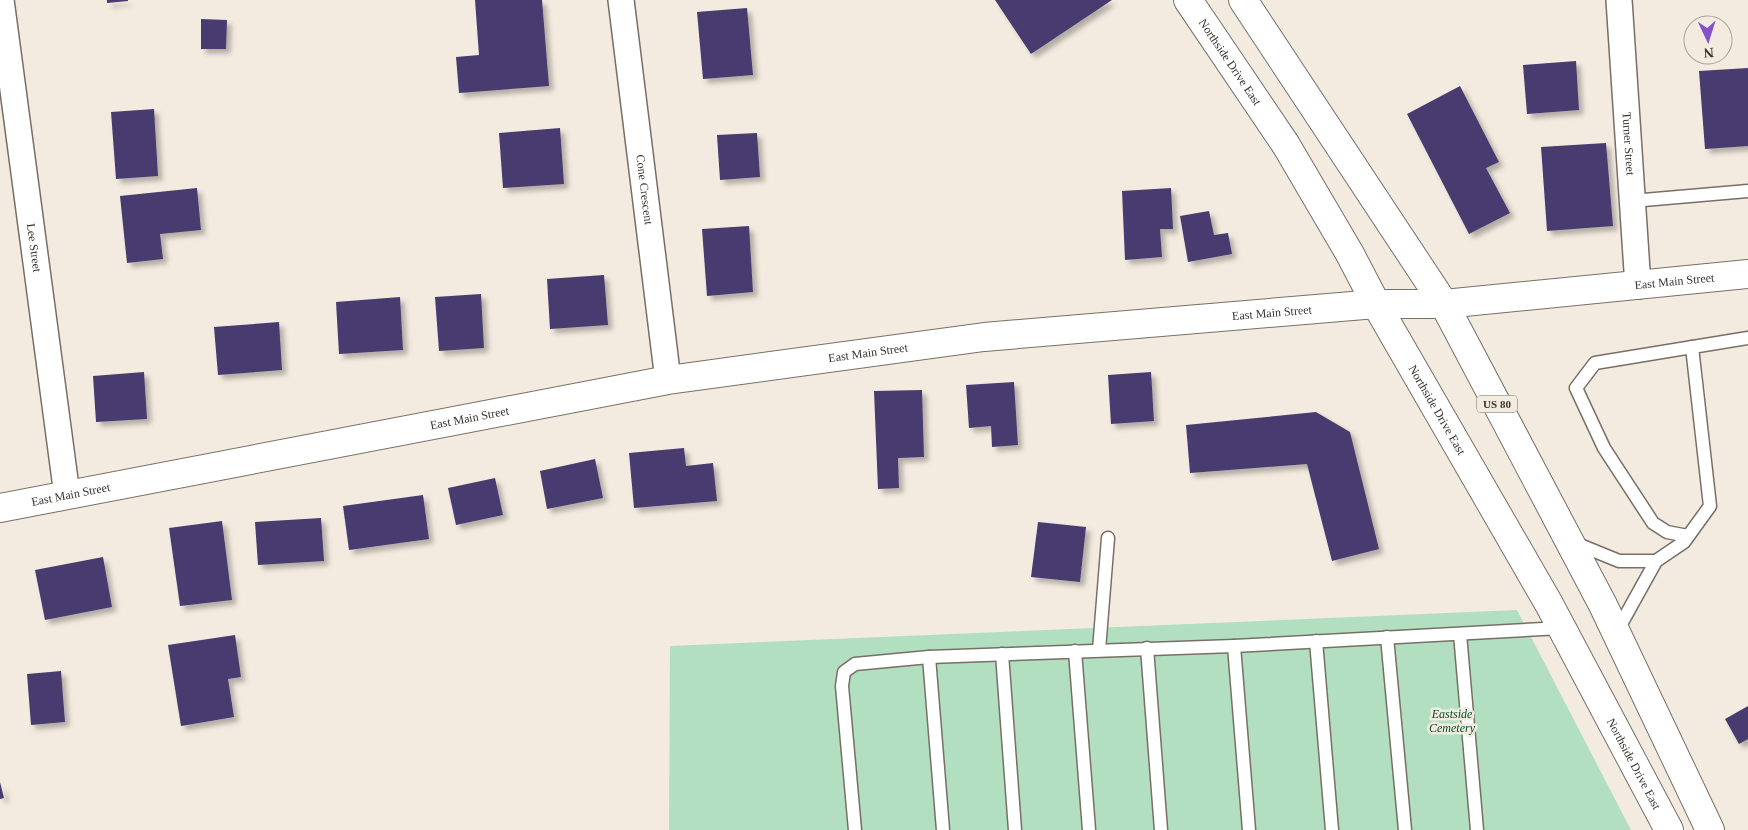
<svg xmlns="http://www.w3.org/2000/svg" width="1748" height="830" viewBox="0 0 1748 830" font-family="Georgia,serif">
	<defs>
		<filter id="shadow"><feDropShadow dx="4.5" dy="4.5" stdDeviation="2.5" flood-color="#0004"/></filter>
	</defs>
	<rect width="100%" height="100%" fill="#f4ebe0"/>
	<path fill="#b1dfc0" d="M1517,610L1631,830H669L670,646Z"/>
	<g fill="#473b6f" filter="url(#shadow)">
		<path d="M107,0H128V1L107,3Z"/>
		<path d="M475,0H542L549,86L459,93L456,57L479,55Z"/>
		<path d="M995,0H1112L1031,54Z"/>
		<path d="M747,8L753,75L703,79L697,12Z"/>
		<path d="M201,19L227,20L226,49H201Z"/>
		<path d="M1576,61L1579,110L1527,114L1523,65Z"/>
		<path d="M1748,68V146L1705,149L1699,71Z"/>
		<path d="M1460,86L1499,162L1486,168L1510,213L1469,234L1407,114Z"/>
		<path d="M154,109L158,176L116,179L111,112Z"/>
		<path d="M560,128L564,184L503,188L499,133Z"/>
		<path d="M757,133L760,177L720,180L717,135Z"/>
		<path d="M1606,143L1613,226L1547,231L1541,147Z"/>
		<path d="M197,188L201,230L160,234L163,259L127,263L120,196Z"/>
		<path d="M1171,188L1173,229H1160L1162,257L1125,260L1122,191Z"/>
		<path d="M1209,211L1214,235L1228,233L1232,254L1188,262L1180,216Z"/>
		<path d="M749,226L753,292L707,296L702,229Z"/>
		<path d="M604,275L608,325L550,329L547,279Z"/>
		<path d="M481,294L484,348L439,351L435,297Z"/>
		<path d="M400,297L403,350L339,354L336,302Z"/>
		<path d="M279,322L282,370L218,375L214,327Z"/>
		<path d="M144,372L147,419L96,422L93,376Z"/>
		<path d="M1151,372L1154,421L1111,424L1108,375Z"/>
		<path d="M1014,382L1018,445L992,447L991,426L969,428L966,385Z"/>
		<path d="M922,390L924,457L898,458L899,488L878,489L874,391Z"/>
		<path d="M1316,412L1350,432L1379,549L1332,561L1307,464L1190,473L1186,425Z"/>
		<path d="M684,448L686,466L713,463L717,501L634,508L629,453Z"/>
		<path d="M595,459L603,498L547,509L540,471Z"/>
		<path d="M495,478L503,515L456,525L448,488Z"/>
		<path d="M423,495L429,539L349,550L343,506Z"/>
		<path d="M321,518L324,561L258,565L255,522Z"/>
		<path d="M222,521L232,600L180,606L169,528Z"/>
		<path d="M1038,522L1086,527L1080,582L1031,577Z"/>
		<path d="M103,557L112,607L45,620L35,570Z"/>
		<path d="M235,635L241,677L228,679L234,717L181,726L168,645Z"/>
		<path d="M61,671L65,722L31,725L27,674Z"/>
		<path d="M1748,706V739L1739,744L1725,719Z"/>
		<path d="M0,782L4,798L0,799Z"/>
	</g>
	<g fill="none" stroke-linecap="round" stroke-linejoin="round">
		<defs>
			<g id="service">
				<path d="M1632,201L1748,191"/>
				<path d="M1688,536L1667,532L1653,523L1604,448L1576,388L1595,363L1748,338"/>
				<path d="M1575,543L1619,561H1656"/>
				<path d="M1616,633L1656,561L1684,542L1710,506L1692,347"/>
				<path d="M1460,634L1477,830"/>
				<path d="M1387,637L1405,830"/>
				<path d="M1316,641L1332,830"/>
				<path d="M1234,646L1249,830"/>
				<path d="M1147,648L1161,830"/>
				<path d="M1099,650L1108,538"/>
				<path d="M1075,651L1089,830"/>
				<path d="M1002,654L1015,830"/>
				<path d="M929,657L943,830"/>
				<path d="M855,830L842,686L844,672L855,664L929,657L1234,646L1561,628"/>
			</g>
			<g id="minor">
				<path id="s1" d="M1,0L67,495"/>
				<path id="s2" d="M621,0L668,380"/>
				<path id="s3" d="M1619,0L1638,286"/>
			</g>
			<g id="secondary">
				<path id="s4" d="M0,508L668,380L984,337L1376,304H1444L1748,274"/>
			</g>
			<g id="primary">
				<path id="s5" d="M1188,0L1286,145L1350,254L1376,304L1549,604L1669,830"/>
				<path d="M1243,0L1444,304L1603,605L1710,830"/>
			</g>
		</defs>
		<use href="#service" stroke="#776f66" stroke-width="15"/>
		<use href="#minor" stroke="#776f66" stroke-width="28"/>
		<use href="#secondary" stroke="#776f66" stroke-width="30"/>
		<use href="#primary" stroke="#776f66" stroke-width="30"/>
		<use href="#service" stroke="#fff" stroke-width="12"/>
		<use href="#minor" stroke="#fff" stroke-width="25"/>
		<use href="#secondary" stroke="#fff" stroke-width="28"/>
		<use href="#primary" stroke="#fff" stroke-width="28"/>
	</g>
	<g text-anchor="middle" stroke-width="5" stroke-linejoin="round" paint-order="stroke">
		<rect fill="#f4ebe0" stroke="#6f6a63" stroke-width="1" x="1477" y="395.5" width="40" height="17" rx="4"/>
		<g font-size="11" font-weight="bold" fill="#36322e">
			<text x="1497" y="408">US 80</text>
		</g>
		<g font-size="12" fill="#36322e" stroke="#f4ebe0">
			<text dy="4" stroke="none"><textPath href="#s5" startOffset="75">Northside Drive East</textPath></text>
			<text dy="4" stroke="none"><textPath href="#s3" startOffset="144">Turner Street</textPath></text>
			<text dy="4" stroke="none"><textPath href="#s2" startOffset="191">Cone Crescent</textPath></text>
			<text dy="4" stroke="none"><textPath href="#s1" startOffset="250">Lee Street</textPath></text>
			<text dy="4" stroke="none"><textPath href="#s4" startOffset="1692">East Main Street</textPath></text>
			<text dy="4" stroke="none"><textPath href="#s4" startOffset="1288">East Main Street</textPath></text>
			<text dy="4" stroke="none"><textPath href="#s4" startOffset="882">East Main Street</textPath></text>
			<text dy="4" stroke="none"><textPath href="#s5" startOffset="480">Northside Drive East</textPath></text>
			<text dy="4" stroke="none"><textPath href="#s4" startOffset="478">East Main Street</textPath></text>
			<text dy="4" stroke="none"><textPath href="#s4" startOffset="72">East Main Street</textPath></text>
			<text dy="4" stroke="none"><textPath href="#s5" startOffset="885">Northside Drive East</textPath></text>
		</g>
		<g font-size="12" font-style="italic" fill="#004e2a" stroke="#f4ebe0">
			<text x="1452" y="718">Eastside<tspan x="1452" dy="14">Cemetery</tspan></text>
		</g>
	</g>
	<g transform="translate(1708 40) rotate(176)"><circle r="24" fill="#f4ebe0" stroke="#a8a199"/>
	<path d="M0-4L9 19L0 12L-9 19Z" fill="#8253cb"/>
	<text y="-8" font-size="14" font-weight="bold" text-anchor="middle" fill="#36322e">N</text>
	</g>
</svg>
